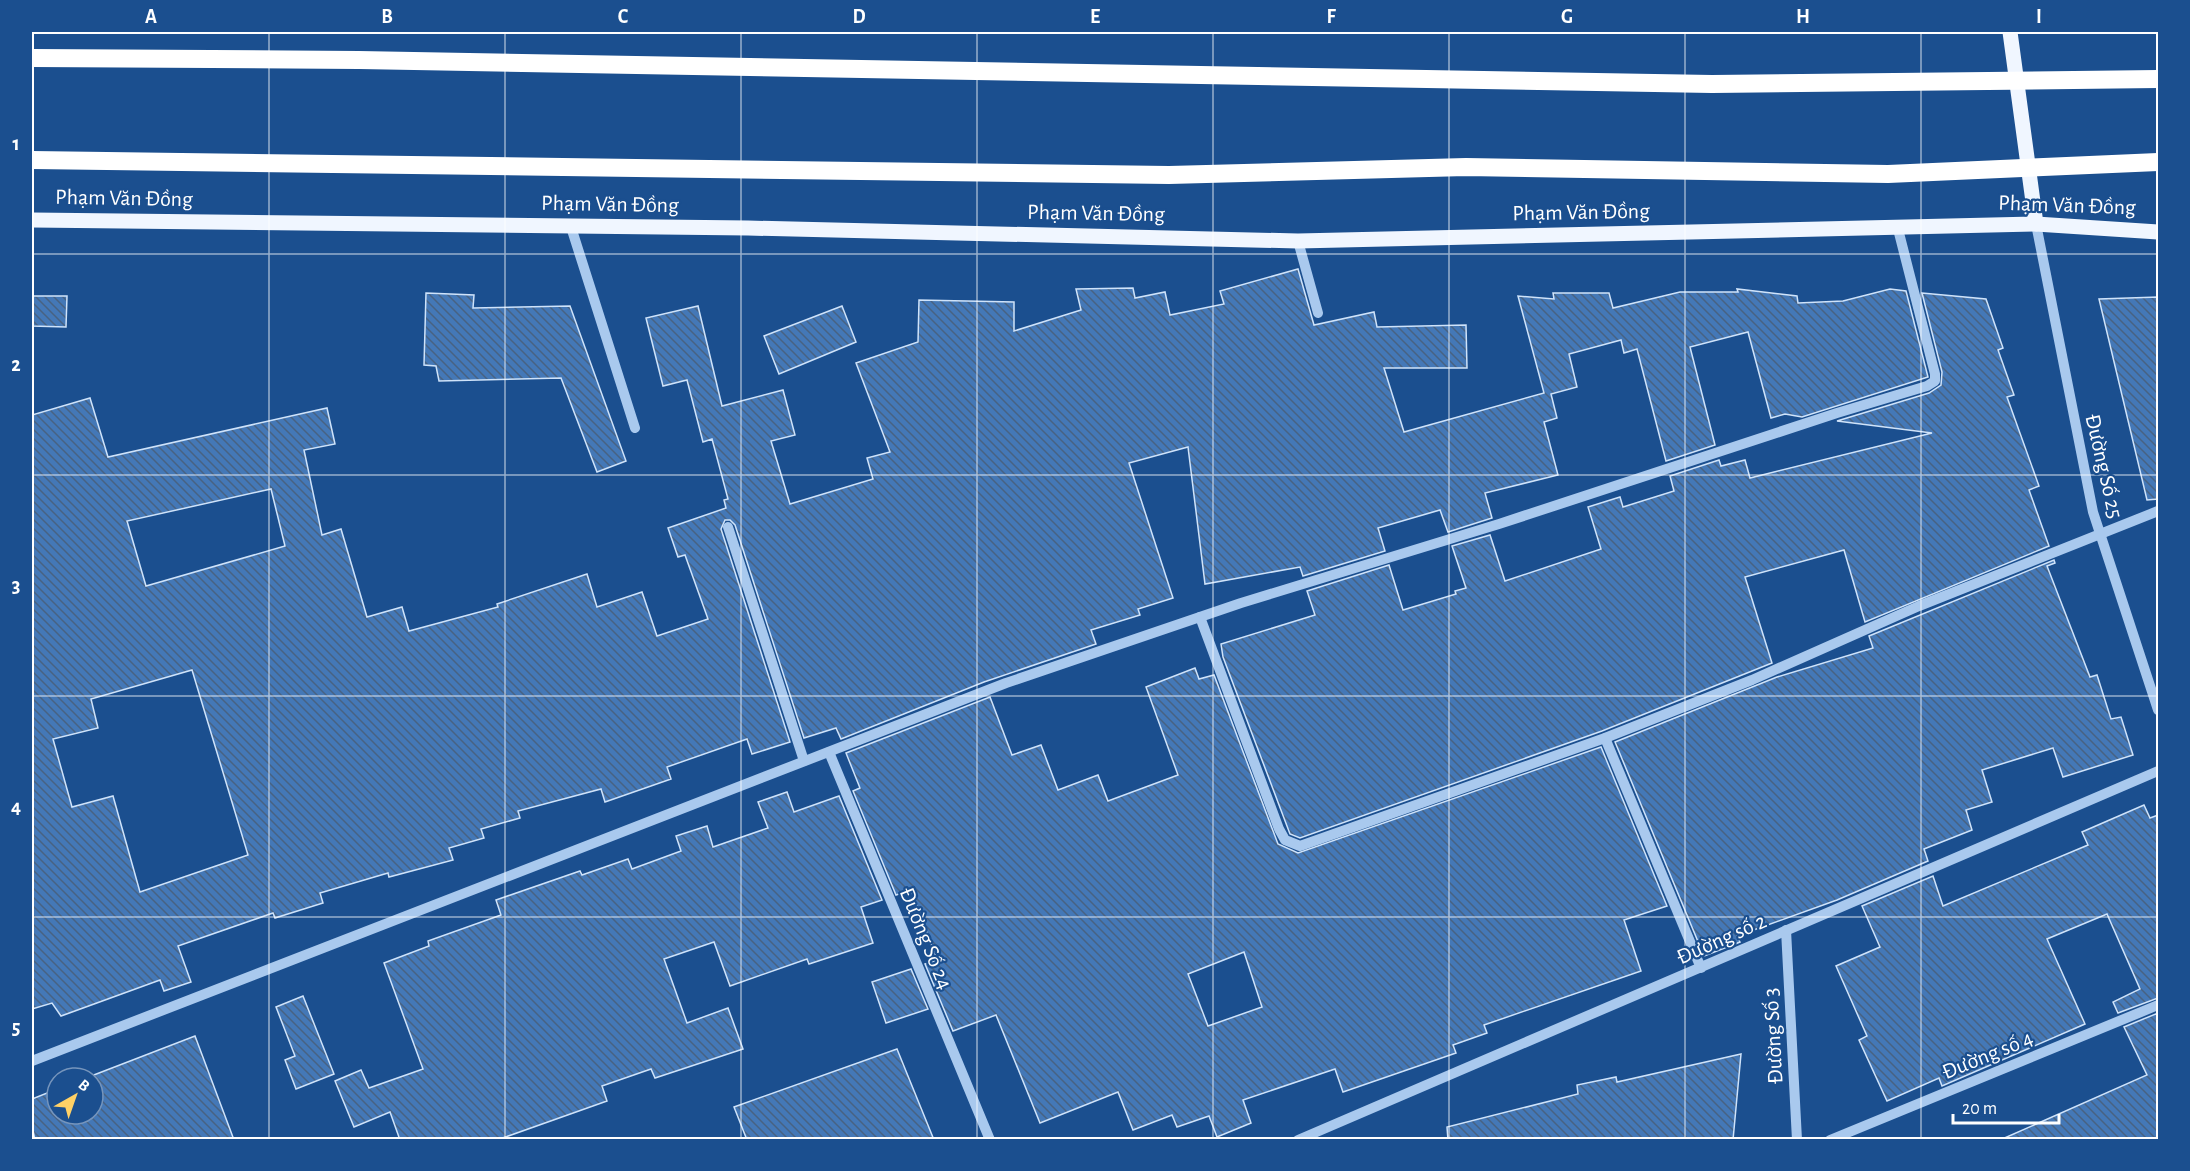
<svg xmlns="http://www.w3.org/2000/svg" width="2190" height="1171" viewBox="0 0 2190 1171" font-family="'Alegreya Sans',sans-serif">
	<defs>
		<pattern id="building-back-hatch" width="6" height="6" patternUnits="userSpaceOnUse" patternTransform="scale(1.5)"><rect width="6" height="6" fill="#4478b7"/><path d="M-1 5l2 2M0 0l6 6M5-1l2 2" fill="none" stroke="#486282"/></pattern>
	</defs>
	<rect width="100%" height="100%" fill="#1b4f8f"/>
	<g fill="url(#building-back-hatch)" stroke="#cfe3fa" stroke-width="1.5" fill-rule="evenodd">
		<path d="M1298,269L1314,325L1374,312L1377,327L1466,325L1467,368H1384L1404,432L1544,393L1518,296L1554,299L1553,293H1609L1613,308L1680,292H1738L1737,289L1797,296L1798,303L1843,301L1890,289L1906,291L1928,377L1802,417L1785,414L1771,418L1748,332L1690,347L1715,445L1666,461L1637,349L1624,353L1621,340L1569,354L1577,387L1551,394L1557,418L1544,422L1558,475L1485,493L1492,518L1448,532L1440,510L1378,528L1385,551L1303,576L1300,567L1205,584L1188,447L1129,463L1173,598L1138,609L1140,615L1091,630L1096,644L984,682L841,739L836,728L804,738L735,525L730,520H725L721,529L790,742L752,754L747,739L667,767L671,779L605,802L601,789L518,811L520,818L481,829L484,838L449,848L453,860L389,877L388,873L320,893L323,903L275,918L273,913L178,946L191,982L164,991L160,980L61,1016L52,1003L32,1009V415L90,398L108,457L327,408L335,444L304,450L322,535L341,529L367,617L402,607L409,631L498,607L497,604L587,574L597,607L642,592L657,636L708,619L685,555L678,557L668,528L726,508L724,500L728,499L712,439L703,442L687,380L663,386L646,318L698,306L722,406L783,390L795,435L771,441L790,504L873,479L867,458L890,452L856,363L918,342L919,300L1014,302V331L1081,310L1076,289L1133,288L1135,298L1165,292L1170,315L1224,304L1220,291ZM271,489L285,546L146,586L127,521ZM192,670L248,855L140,892L113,796L72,807L53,739L98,728L91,699Z"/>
		<path d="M426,293L474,295L473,308L570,306L626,461L597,472L561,378L439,381L436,366L424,365Z"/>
		<path d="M1922,293L1986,299L2003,348L1998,350L2014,395L2007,397L2039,486L2029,490L2049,546L1865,622L1844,550L1745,577L1772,663L1602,731L1300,838L1290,834L1223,657L1221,644L1315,615L1307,591L1389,565L1403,610L1456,594L1455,591L1466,588L1452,546L1490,535L1505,581L1601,549L1588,507L1620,497L1623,507L1674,491L1670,476L1719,460L1721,466L1745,460L1750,478L1932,433L1837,421L1929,393L1941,385L1942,372Z"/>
		<path d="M32,296H67L66,327L32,326Z"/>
		<path d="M2158,297V499L2147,500L2099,299Z"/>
		<path d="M842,306L856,342L779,374L764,336Z"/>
		<path d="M2054,560L2055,563L2047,566L2090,677L2097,675L2111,719L2121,717L2133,755L2063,777L2053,748L1982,770L1992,802L1966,810L1972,830L1924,849L1928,861L1837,900L1737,936L1740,942L1704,956L1615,742L1777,677L1873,648L1869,636Z"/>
		<path d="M1195,668L1199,679L1214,675L1278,844L1298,853L1601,747L1667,906L1624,920L1641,971L1484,1025L1487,1033L1453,1045L1456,1053L1343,1092L1335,1069L1243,1100L1251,1123L1217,1137L1209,1116L1177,1127L1172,1115L1133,1130L1118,1092L1040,1123L996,1015L953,1031L925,964L937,960L911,890L896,895L853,791L860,788L846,753L990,697L1012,755L1041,745L1058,790L1098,775L1108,801L1178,775L1146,687ZM1244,952L1262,1007L1208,1026L1188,974Z"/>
		<path d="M787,792L794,812L839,796L882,900L861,907L873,943L809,964L807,959L730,986L714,942L664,959L687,1023L728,1008L743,1049L655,1078L651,1069L602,1086L607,1101L497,1140H400L390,1112L354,1127L335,1081L361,1070L369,1088L423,1069L384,963L429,946L428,941L501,915L496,900L580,871L582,875L628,859L632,869L681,851L676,836L707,826L713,847L768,828L758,802Z"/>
		<path d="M2144,805L2150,818L2158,815V998L2118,1013L2113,1002L2140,989L2107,914L2047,939L2085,1024L1942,1086L1939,1078L1887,1101L1859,1040L1867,1036L1836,966L1880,947L1862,906L1933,876L1943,906L2088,845L2082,832Z"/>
		<path d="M911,969L928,1009L886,1023L872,982Z"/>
		<path d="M303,996L334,1074L296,1089L285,1060L295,1056L276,1007Z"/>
		<path d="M2158,1013V1140H2000L2147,1075L2124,1027Z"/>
		<path d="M195,1036L234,1140H35L32,1126V1099L57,1089V1114H93V1078H86Z"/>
		<path d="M897,1049L934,1140H747L734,1107Z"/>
		<path d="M1741,1054L1733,1140H1448L1447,1127L1578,1094L1577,1085L1616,1077L1617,1082Z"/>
	</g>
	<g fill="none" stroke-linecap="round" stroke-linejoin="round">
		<g stroke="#a9c9ee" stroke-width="10">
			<path d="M2036,224L2093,512L2158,710"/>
			<path d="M571,227L635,428"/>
			<path d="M1298,241L1318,313"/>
			<path d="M728,527L804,761"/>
			<path d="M1200,617L1279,829L1285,840L1300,846L1605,738L1752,680L1919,606L2158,511"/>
			<path d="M1605,738L1701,968"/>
			<path d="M829,752L990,1140"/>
			<path d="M1786,930L1797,1140"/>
			<path d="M32,1061L1006,683L1241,603L1499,524L1837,413L1927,386L1935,381V374L1898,229"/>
			<path d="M1298,1140L2158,771"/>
			<path d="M1830,1140L2158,1005"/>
		</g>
		<g stroke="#f0f6ff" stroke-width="15">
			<path d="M2010,32L2036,224"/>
			<path d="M32,220L748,228L1298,241L2036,224L2158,232"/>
		</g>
		<g stroke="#fff" stroke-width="18">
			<path d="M32,58L359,60L1712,84L2158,79"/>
			<path d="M32,160L1169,175L1466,167L1888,174L2158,162"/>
		</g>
	</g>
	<path fill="none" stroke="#fff" stroke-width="1.5" stroke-opacity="0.55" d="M269,32V1140M505,32V1140M741,32V1140M977,32V1140M1213,32V1140M1449,32V1140M1685,32V1140M1921,32V1140M32,254H2158M32,475H2158M32,696H2158M32,917H2158"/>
	<g text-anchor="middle" stroke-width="4.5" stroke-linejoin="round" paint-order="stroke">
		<g font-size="22" fill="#fff" stroke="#1b4f8f">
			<text transform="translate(124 197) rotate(1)" y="8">Phạm Văn Đồng</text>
			<text transform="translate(610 203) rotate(1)" y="8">Phạm Văn Đồng</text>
			<text transform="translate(2067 204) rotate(2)" y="8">Phạm Văn Đồng</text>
			<text transform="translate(1581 211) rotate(-1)" y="8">Phạm Văn Đồng</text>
			<text transform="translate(1096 212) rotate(1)" y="8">Phạm Văn Đồng</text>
			<text transform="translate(2105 466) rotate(77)" y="8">Đường Số 25</text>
			<text transform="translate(927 938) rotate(68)" y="8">Đường Số 24</text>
			<text transform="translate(1721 938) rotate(-24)" y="8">Đường số 2</text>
			<text transform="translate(1772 1036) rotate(-93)" y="8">Đường Số 3</text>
			<text transform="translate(1987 1054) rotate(-22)" y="8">Đường số 4</text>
		</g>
	</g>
	<rect width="2190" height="1171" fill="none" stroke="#1b4f8f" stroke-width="66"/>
	<g transform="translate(75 1096) rotate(40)"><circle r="28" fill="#1b4f8f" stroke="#7695bc" stroke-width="1.5"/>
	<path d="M0-4.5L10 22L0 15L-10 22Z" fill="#ffd166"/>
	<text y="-9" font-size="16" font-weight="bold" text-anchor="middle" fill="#ffffff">B</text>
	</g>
	<path d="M1953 1114v9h106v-9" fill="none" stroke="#ffffff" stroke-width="3"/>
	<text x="1962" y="1114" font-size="18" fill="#ffffff" stroke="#1b4f8f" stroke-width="4.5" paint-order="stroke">20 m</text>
	<rect x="33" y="33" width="2124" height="1105" fill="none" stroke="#fff" stroke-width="2"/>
	<g font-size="20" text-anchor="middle" font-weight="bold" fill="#fff">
		<text x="151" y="23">A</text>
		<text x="387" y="23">B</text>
		<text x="623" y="23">C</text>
		<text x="859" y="23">D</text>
		<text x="1095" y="23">E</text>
		<text x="1331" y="23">F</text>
		<text x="1567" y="23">G</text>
		<text x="1803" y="23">H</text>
		<text x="2039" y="23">I</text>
		<text x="16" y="150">1</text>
		<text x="16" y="371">2</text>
		<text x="16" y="592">3</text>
		<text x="16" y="813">4</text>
		<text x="16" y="1034">5</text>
	</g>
</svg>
